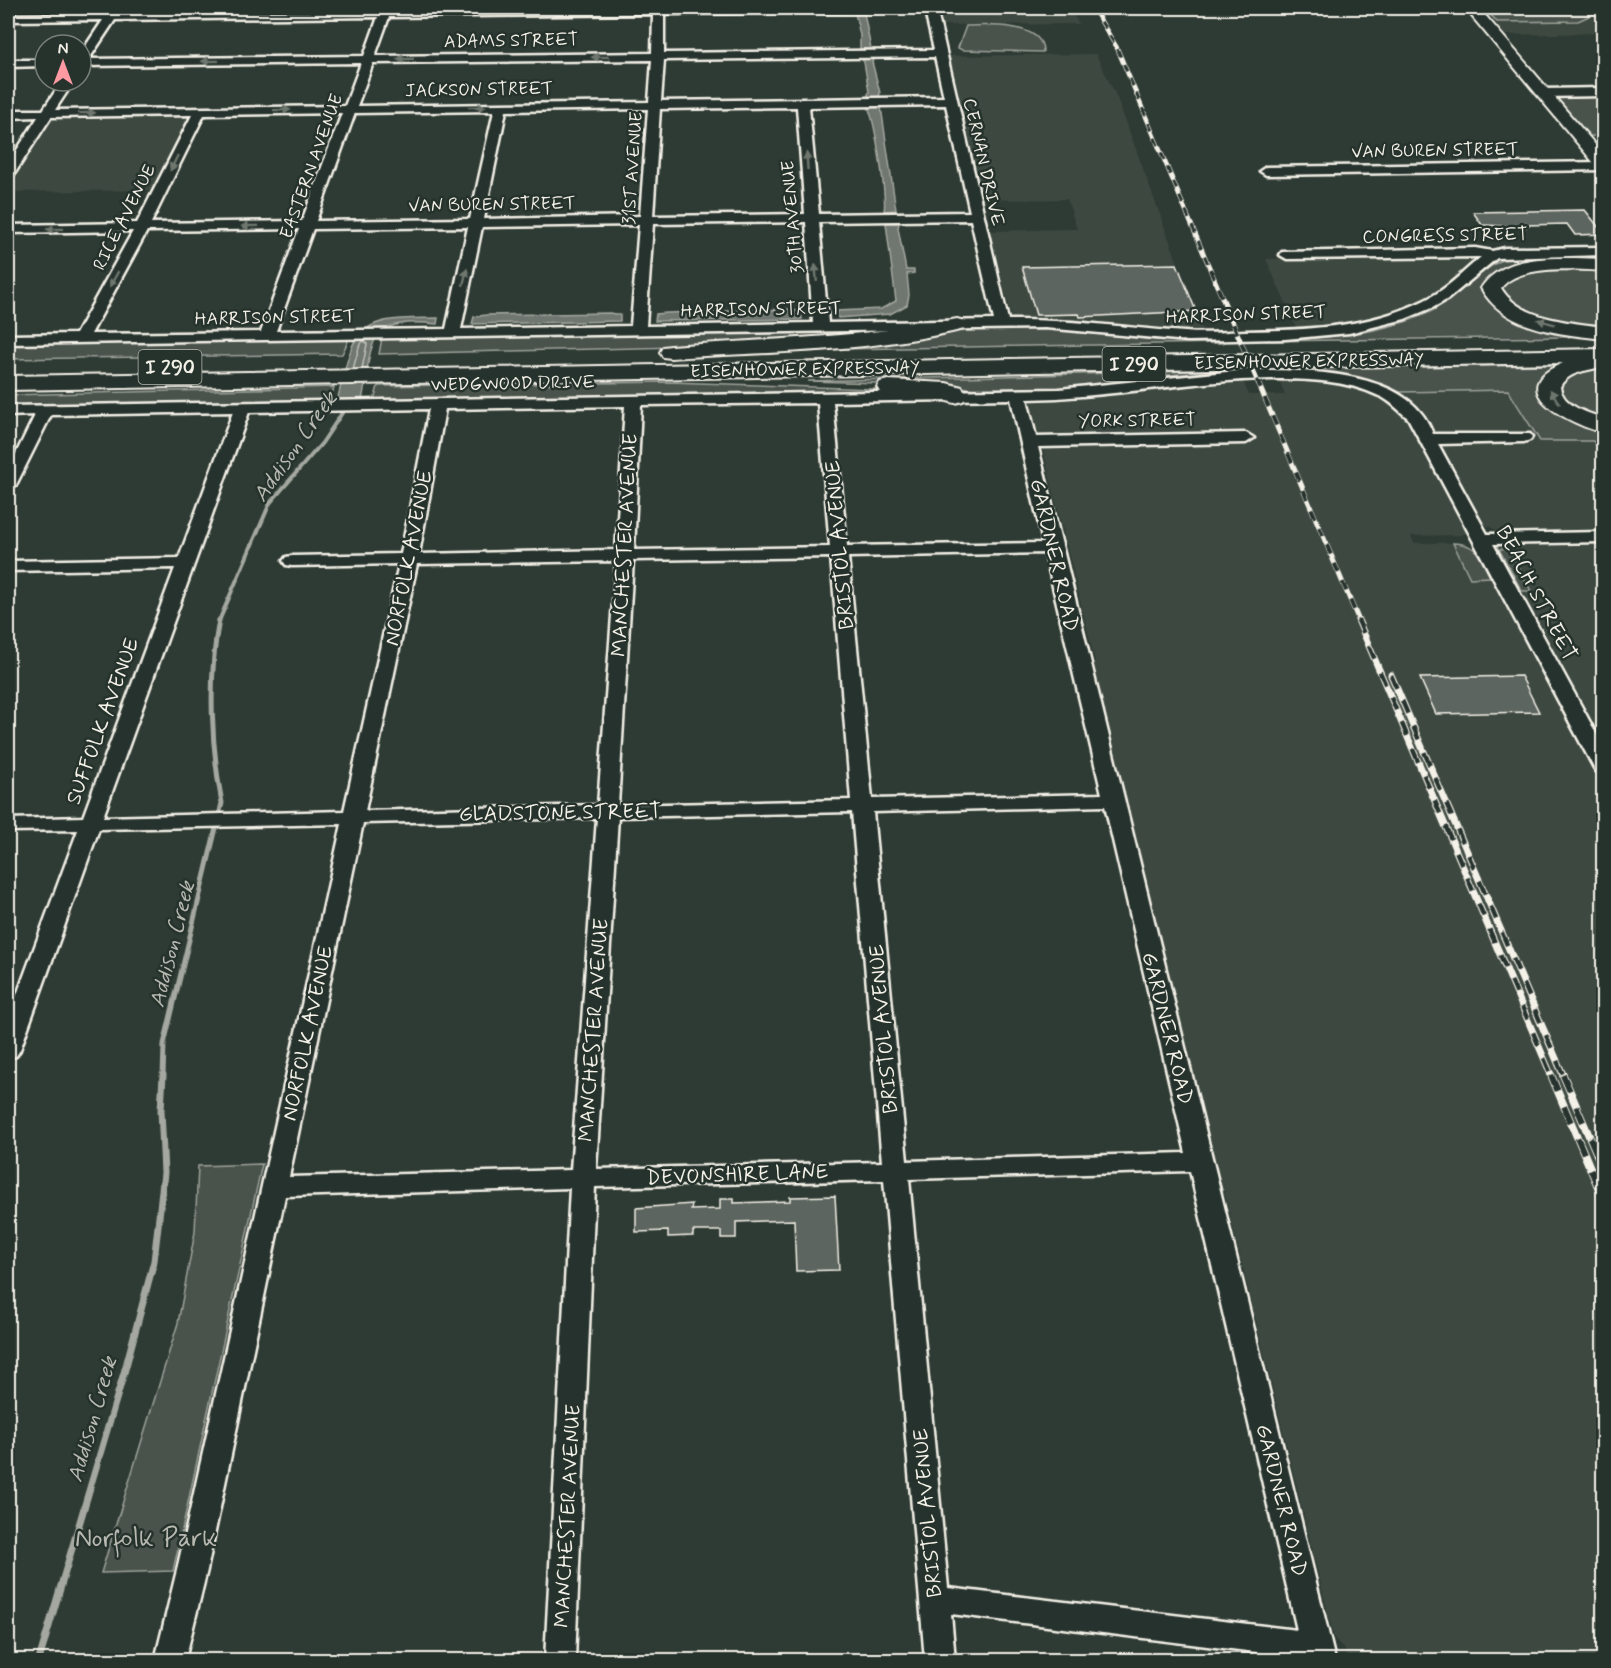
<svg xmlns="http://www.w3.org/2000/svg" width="1611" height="1668" viewBox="0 0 1611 1668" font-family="Mynerve,sans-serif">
	<rect width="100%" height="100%" fill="#2e3b34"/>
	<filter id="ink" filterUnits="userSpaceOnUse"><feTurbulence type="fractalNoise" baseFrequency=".0167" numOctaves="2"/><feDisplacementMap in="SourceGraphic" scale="12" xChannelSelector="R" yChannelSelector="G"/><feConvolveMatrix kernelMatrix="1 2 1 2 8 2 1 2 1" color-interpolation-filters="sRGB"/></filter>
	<g filter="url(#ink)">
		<g fill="#3c4841">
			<path d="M934,8H1069L1079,24L937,25Z"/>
			<path d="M1482,8H1603V33L1505,35Z"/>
			<path d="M1096,54L1117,98L1204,334L1012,319L989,231L1077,229L1067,199L980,200L947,56Z"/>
			<path d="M196,112L158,190L8,192V172L46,114Z"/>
			<path d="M1468,255L1475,257L1477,262L1433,296L1413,306L1353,325L1298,331L1266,259Z"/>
			<path d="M1299,378L1337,381L1375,392L1405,411L1468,530L1467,533L1459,535L1411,536L1414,543H1462L1474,548L1603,789V1660H1347L1345,1650L1334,1638L1224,1191L1219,1190L1090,664L1095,661L1040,437L1035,434L1027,403L1044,397L1242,379L1249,395H1285L1279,379Z"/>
			<path d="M1508,390L1540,441H1593L1600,451H1603V533L1513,534L1502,533L1482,523L1421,413L1395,392Z"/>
			<path d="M1603,540V742L1498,546L1501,543Z"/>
		</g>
		<g fill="#48524c" stroke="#9ea29a" stroke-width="1.5">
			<path d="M1485,8H1594L1598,12L1578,21L1497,22Z"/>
			<path d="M966,26C986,25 1044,22 1043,52L962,50L958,48Z"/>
			<path d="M1603,94V136H1589L1556,98Z"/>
			<path d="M1558,256L1603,257V263L1500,271C1491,276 1483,282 1485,293L1571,332L1569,337L1265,341C1320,338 1377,336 1428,313C1454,301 1485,264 1508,258C1523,254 1543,256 1558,256Z"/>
			<path d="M1549,268L1603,269V329L1549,319L1517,308L1500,291L1501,285L1517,274Z"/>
			<path d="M915,329L679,347L379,354L382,338L406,337Z"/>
			<path d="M1069,329L1154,340L1224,343L778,350L959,330Z"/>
			<path d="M349,339L342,354L8,359V343Z"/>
			<path d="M1553,365L1559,368L1543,385L1603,428V451H1601L1593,441H1540L1508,390L1400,392L1385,385L1340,374L1278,369Z"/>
			<path d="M1588,367H1603V420C1588,415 1566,407 1561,390C1564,375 1575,373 1588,367Z"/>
			<path d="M1235,370L1169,375L1073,388L976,389L947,385L808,381Z"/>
			<path d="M670,382L933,391L374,401L378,386Z"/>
			<path d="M334,387L330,401L314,403L8,408V395Z"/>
			<path d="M1453,543C1478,543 1480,558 1490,577L1470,578Z"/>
			<path d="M1499,549H1509L1531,591H1522Z"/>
			<path d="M262,1164L173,1571L101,1573L178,1323L195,1232L198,1166Z"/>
		</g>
		<g fill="#6f7770" stroke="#a4a8a0" stroke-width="1.5">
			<path d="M855,13H864L871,49H860V35Z"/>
			<path d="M861,58H874L872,62L880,93L879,97H867L869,92L864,62Z"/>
			<path d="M868,107H881L896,210L884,211C887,196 875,121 868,107Z"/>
			<path d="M886,223H899L898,228L906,270H914V273L907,274L909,295L907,305L890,314L838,318L837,311L881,309L896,301Z"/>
			<path d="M790,309L801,312L802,319L655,321L656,314L667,313Z"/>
			<path d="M610,313L620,315V321L472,324L474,317L486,315Z"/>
			<path d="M438,318L437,324C364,317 373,342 362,401H337C341,387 348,350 356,339C373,314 411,319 438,318Z"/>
		</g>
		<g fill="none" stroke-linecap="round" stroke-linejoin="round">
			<path stroke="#bfc0b8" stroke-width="1.5" d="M353,369L360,344L364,341L367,344L362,369"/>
			<path stroke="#a4a8a0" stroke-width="4" d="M219,621L270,503L322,443L346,407"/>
			<path stroke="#a4a8a0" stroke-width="5" d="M163,1077L164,1044L222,803C211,746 208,677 219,620"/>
			<path stroke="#a4a8a0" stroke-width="7" d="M39,1660L126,1366L154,1261L164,1173L161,1110L163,1075"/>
		</g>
		<g fill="#5c655e" stroke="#f4f1e8" stroke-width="1.5">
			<path d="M1585,210L1604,234L1575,235L1567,224L1525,225L1526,227L1482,225L1473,212Z"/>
			<path d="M1177,264L1196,311L1080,317L1079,314L1036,315L1022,267Z"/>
			<path d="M1521,676L1539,712L1436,714L1420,678Z"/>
			<path d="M835,1196L839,1270L796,1271L794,1220L736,1222V1238H721V1231H693V1236L668,1237V1231L636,1232V1208L692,1204L691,1210L720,1209V1199H734V1203L790,1201V1197Z"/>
		</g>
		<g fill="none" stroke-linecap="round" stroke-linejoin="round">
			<defs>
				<g id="minor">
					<path d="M112,8H120L122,10L119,13L381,11L382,8H392V11L936,8L1008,320C1068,319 1126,328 1185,332C1205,334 1225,332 1245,331C1305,330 1367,328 1423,301C1445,291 1463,272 1481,257L1287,259L1280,255L1282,252L1475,248L1492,251L1505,248L1604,247V255L1497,258L1448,299L1434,307L1405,319L1349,333L1285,339L1188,341L1045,328L8,344V335L76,334L133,231L8,233V225L137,223L192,115L51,117L13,176L8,177V164L38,117L8,118V110H43L62,81H74L55,110L345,106L361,63L81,66V53L103,20L8,21V15L108,14ZM925,11L934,50L664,53V14ZM653,14L652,53L375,56L389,17ZM378,17L364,56L89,59L115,20ZM935,57L944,97L661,101L664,60ZM652,60L649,102L357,106L373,63ZM946,105L970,212L819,214L809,107ZM797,107L805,214L653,216L660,109ZM648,109L640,216L484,219L506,111ZM494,111L470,219L316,221L355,113ZM342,113L302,221L151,223L204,115ZM971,220L994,320L828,323L819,222ZM806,222L813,323L646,326L653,224ZM639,225L631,326L461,329L482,227ZM468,227L446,329L276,331L313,229ZM299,229L261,332L91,334L147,231Z"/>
					<path d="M45,60V66L8,67V60Z"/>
					<path d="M1604,88V96L1543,97L1537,93L1543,89Z"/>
					<path d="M1604,162V170L1266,175L1260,171L1266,167Z"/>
					<path d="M1246,370C1297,370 1388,369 1422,414C1427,420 1430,427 1433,434H1530L1532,437L1530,440L1524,442L1438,444L1487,534L1604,532V542L1493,544L1604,748V774L1597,772L1594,768L1408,418C1399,411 1390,400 1379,396C1347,380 1307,379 1272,379C1190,380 1109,398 1027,399L1036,437L1246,433L1254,438L1246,443L1038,447L1335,1660H1305L1304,1658L951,1614L955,1660H925L884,1180L595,1187L575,1660H545L570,1188L285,1196L207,1570L185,1660H155L177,1570L342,824L99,829L20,1050L16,1056L8,1058V1019L78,830L8,831V819L83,817L175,568L8,571V561L179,558L233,412L51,415L16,485L8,490V470L35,415L8,416V406L1059,389ZM1011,399L1043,543L847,546L833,402ZM818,403L830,547L634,550L641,405ZM625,406L616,550L419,554L445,409ZM429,409L401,554L292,556L286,557L283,561L286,565L292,566L399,564L344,811L103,817L249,412ZM1045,553L1102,794L872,799L848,557ZM831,557L851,800L618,805L633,560ZM616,561L598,805L365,811L417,564ZM1105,806L1186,1153L907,1161L873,812ZM852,812L882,1162L596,1169L618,817ZM597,818L571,1170L289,1177L363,823ZM1190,1171L1297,1630L948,1588L909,1179Z"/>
				</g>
				<path id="major" d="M1465,8H1479L1604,155V170L1598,168Z"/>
				<g id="highway">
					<path d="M1576,258L1604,259V271C1576,269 1519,264 1501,288C1520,320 1571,322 1604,327V339C1560,334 1504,330 1481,288C1502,257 1542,258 1576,258Z"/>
					<path d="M957,319L964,321L968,325L964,329C874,352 765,352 671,358L663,357L660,352L663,347L671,346C766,339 864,338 957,319Z"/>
					<path d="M1604,349V363H1600L1597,368C1583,371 1566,374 1560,387C1563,406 1587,413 1604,418V433C1572,425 1498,390 1563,363L8,390V376Z"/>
					<path d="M888,380L946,383L962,387L966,396L963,401L955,403L947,401L944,397L880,392L877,387L880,382Z"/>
				</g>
			</defs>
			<use href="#minor" stroke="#f4f1e8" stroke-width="5"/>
			<use href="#major" stroke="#f4f1e8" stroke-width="4"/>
			<use href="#highway" stroke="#f4f1e8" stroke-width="4"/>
			<use href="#minor" fill="#26332d" fill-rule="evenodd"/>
			<use href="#major" fill="#26332d" fill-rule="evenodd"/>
			<use href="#highway" fill="#26332d" fill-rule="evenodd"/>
			<defs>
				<path id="rail-far3" d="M1093,8L1117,48L1211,271"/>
				<path id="rail-far2" d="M1210,269L1359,621"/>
				<g id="rail-far1">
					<path d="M1358,620L1552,1077"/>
					<path d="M1391,675L1564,1077"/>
				</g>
				<g id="rail">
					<path d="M1551,1075L1604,1201"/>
					<path d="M1563,1075L1604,1171"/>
				</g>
			</defs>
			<use href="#rail-far3" stroke="#f4f1e8" stroke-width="4.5"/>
			<use href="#rail-far2" stroke="#f4f1e8" stroke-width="5"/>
			<use href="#rail-far1" stroke="#f4f1e8" stroke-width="7"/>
			<use href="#rail" stroke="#f4f1e8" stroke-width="8"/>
			<use href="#rail-far3" stroke="#26332d" stroke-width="3" stroke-dasharray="8" stroke-linecap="butt"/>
			<use href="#rail-far2" stroke="#26332d" stroke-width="4" stroke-dasharray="10" stroke-linecap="butt"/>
			<use href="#rail-far1" stroke="#26332d" stroke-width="4.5" stroke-dasharray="14" stroke-linecap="butt"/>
			<use href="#rail" stroke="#26332d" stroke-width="6" stroke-dasharray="17" stroke-linecap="butt"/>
		</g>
		<defs><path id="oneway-solid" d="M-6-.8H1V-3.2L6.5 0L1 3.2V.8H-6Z" transform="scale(1.5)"/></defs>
		<g fill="#6e766e">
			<use href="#oneway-solid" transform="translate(600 57) rotate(179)"/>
			<use href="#oneway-solid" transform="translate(405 59) rotate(179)"/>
			<use href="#oneway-solid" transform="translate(210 61) rotate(179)"/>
			<use href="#oneway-solid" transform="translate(477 107) rotate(-1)"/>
			<use href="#oneway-solid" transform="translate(282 110) rotate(-1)"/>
			<use href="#oneway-solid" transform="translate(87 113) rotate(-1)"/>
			<use href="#oneway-solid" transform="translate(807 161) rotate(-94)"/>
			<use href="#oneway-solid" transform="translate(174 163) rotate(116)"/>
			<use href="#oneway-solid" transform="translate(250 226) rotate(179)"/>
			<use href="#oneway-solid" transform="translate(55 229) rotate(179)"/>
			<use href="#oneway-solid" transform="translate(816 273) rotate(-95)"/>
			<use href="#oneway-solid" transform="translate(465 277) rotate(-77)"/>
			<use href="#oneway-solid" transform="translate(114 279) rotate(119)"/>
			<use href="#oneway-solid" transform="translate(1546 322) rotate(-165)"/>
			<use href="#oneway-solid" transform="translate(1555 397) rotate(-123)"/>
		</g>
	</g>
	<g text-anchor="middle" stroke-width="5" stroke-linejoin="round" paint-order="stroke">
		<g font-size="18" fill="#f4f1e8" stroke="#26332d">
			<text transform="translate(511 40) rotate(-1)" y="6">ADAMS STREET</text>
			<text transform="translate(479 89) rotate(-1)" y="6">JACKSON STREET</text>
			<text transform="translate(1435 150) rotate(-1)" y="6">VAN BUREN STREET</text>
			<text transform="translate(984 162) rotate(77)" y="6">CERNAN DRIVE</text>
			<text transform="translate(311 166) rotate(-70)" y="6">EASTERN AVENUE</text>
			<text transform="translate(632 168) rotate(-86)" y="6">31ST AVENUE</text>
			<text transform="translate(492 204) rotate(-1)" y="6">VAN BUREN STREET</text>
			<text transform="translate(124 217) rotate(-63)" y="6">RICE AVENUE</text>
			<text transform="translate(792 217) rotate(-95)" y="6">30TH AVENUE</text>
			<text transform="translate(1445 235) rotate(-1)" y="6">CONGRESS STREET</text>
			<text transform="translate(761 309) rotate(-1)" y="6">HARRISON STREET</text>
			<text transform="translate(1246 314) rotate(-2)" y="6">HARRISON STREET</text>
			<text transform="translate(275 317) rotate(-1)" y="6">HARRISON STREET</text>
			<text transform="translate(1309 361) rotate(-1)" y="6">EISENHOWER EXPRESSWAY</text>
			<text transform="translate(805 369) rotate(-1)" y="6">EISENHOWER EXPRESSWAY</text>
			<text transform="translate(513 383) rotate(-1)" y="6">WEDGWOOD DRIVE</text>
			<text transform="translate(1137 420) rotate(-1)" y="6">YORK STREET</text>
		</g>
		<g fill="#26332d" stroke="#b6b8b0" stroke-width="1.5">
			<rect x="1102.5" y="347" width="63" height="34" rx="4.5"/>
			<rect x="138.5" y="350" width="63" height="34" rx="4.5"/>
		</g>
		<g font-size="20" font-weight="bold" fill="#f4f1e8">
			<text x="1134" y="371">I 290</text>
			<text x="170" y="374">I 290</text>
		</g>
		<g font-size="21" fill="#f4f1e8" stroke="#26332d">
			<text transform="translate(624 545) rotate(-87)" y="7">MANCHESTER AVENUE</text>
			<text transform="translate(839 545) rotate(-95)" y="7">BRISTOL AVENUE</text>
			<text transform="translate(1055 555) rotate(77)" y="7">GARDNER ROAD</text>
			<text transform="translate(408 558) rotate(-79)" y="7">NORFOLK AVENUE</text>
			<text transform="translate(1537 593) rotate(62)" y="7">BEACH STREET</text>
			<text transform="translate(102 721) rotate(-70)" y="7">SUFFOLK AVENUE</text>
			<text transform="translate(560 812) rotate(-1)" y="7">GLADSTONE STREET</text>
			<text transform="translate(1168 1028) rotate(76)" y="7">GARDNER ROAD</text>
			<text transform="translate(883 1029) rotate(-95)" y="7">BRISTOL AVENUE</text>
			<text transform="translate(593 1030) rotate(-86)" y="7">MANCHESTER AVENUE</text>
			<text transform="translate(307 1033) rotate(-78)" y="7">NORFOLK AVENUE</text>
			<text transform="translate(737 1174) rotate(-2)" y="7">DEVONSHIRE LANE</text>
			<text transform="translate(1282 1500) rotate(76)" y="7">GARDNER ROAD</text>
			<text transform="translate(927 1513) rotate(-95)" y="7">BRISTOL AVENUE</text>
			<text transform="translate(567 1516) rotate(-87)" y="7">MANCHESTER AVENUE</text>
		</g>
		<g font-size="22" font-style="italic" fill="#b8bab2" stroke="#26332d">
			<text transform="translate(294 446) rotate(-55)" y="8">Addison Creek</text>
			<text transform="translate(171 944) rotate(-76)" y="8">Addison Creek</text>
			<text transform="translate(91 1419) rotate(-74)" y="8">Addison Creek</text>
		</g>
		<g font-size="26" fill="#b8b9b1" stroke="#26332d">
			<text x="146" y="1546">Norfolk Park</text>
		</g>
	</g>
	<rect width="1611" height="1668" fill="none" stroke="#26332d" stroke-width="30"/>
	<rect x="15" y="15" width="1581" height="1638" fill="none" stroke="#f4f1e8" stroke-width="2" filter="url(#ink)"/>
	<g transform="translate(63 63)"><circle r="28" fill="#26332d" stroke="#787f78" stroke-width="1.5"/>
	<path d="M0-4.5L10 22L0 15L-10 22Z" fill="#ff9aa2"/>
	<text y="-9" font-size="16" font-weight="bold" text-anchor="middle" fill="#f4f1e8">N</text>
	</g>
</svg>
